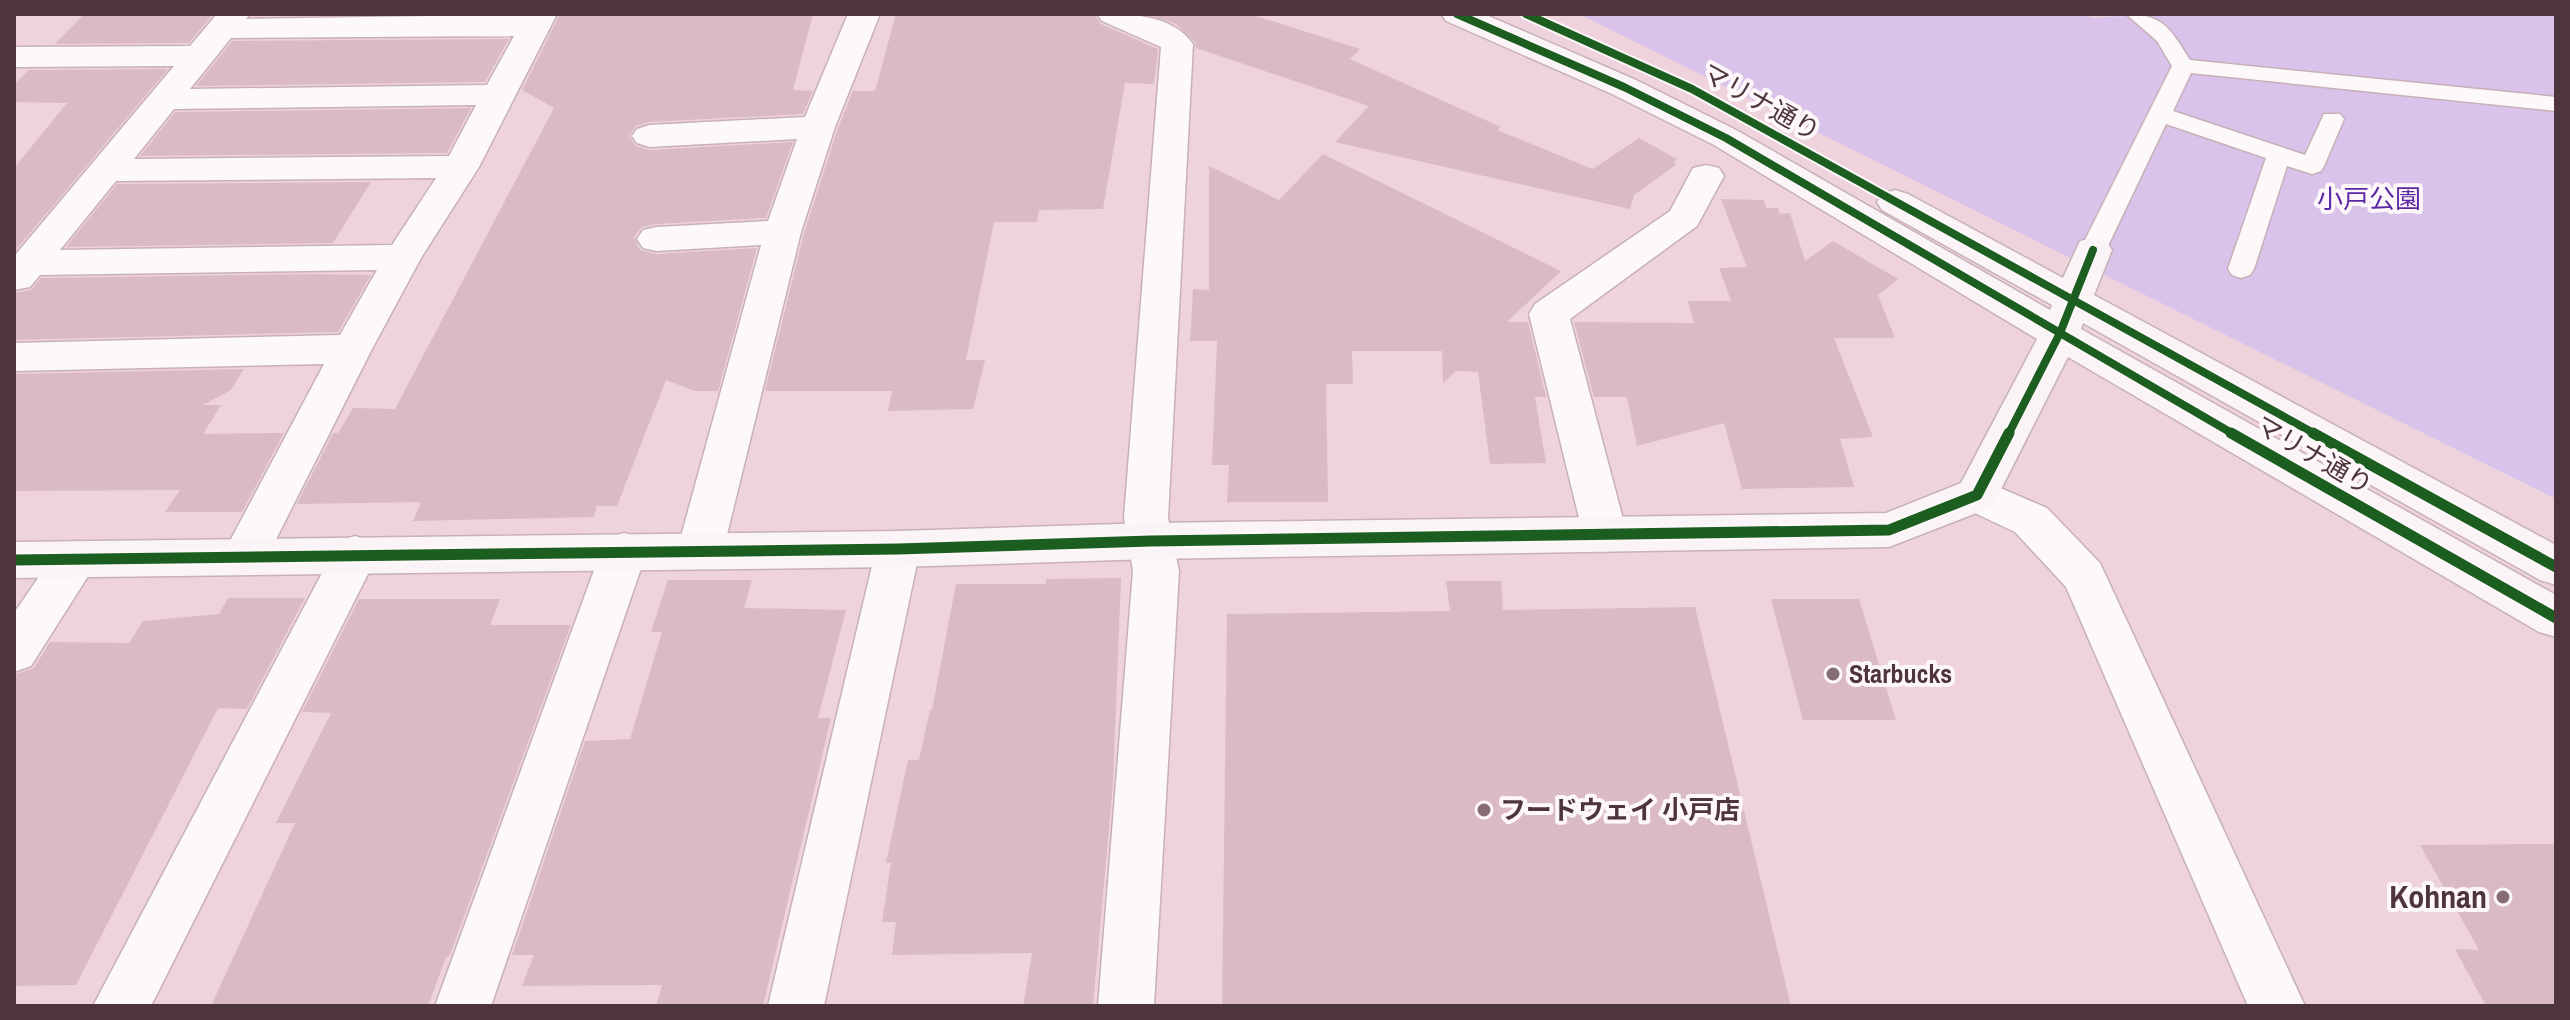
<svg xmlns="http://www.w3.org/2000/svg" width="2570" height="1020" viewBox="0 0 2570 1020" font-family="'Archivo Narrow','Noto Sans JP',sans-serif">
	<rect width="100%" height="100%" fill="#efd3dc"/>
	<path fill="#d9c3ea" d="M1579,14H2083L2093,18L2152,14H2556V499Z"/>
	<g fill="#dabac5">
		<path d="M84,14H213L189,43L55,44Z"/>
		<path d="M560,14H813L793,90L813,91L803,114L649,122L636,126L629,136L636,146L649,150L793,142L766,218L656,224L642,227L634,237L640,250L656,254L757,248L718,391H695L666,380L617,506H597L594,517L413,521L421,502L297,504L333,433H338L353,408L395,409L554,108L522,90Z"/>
		<path d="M896,14H1094L1101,24L1158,49L1154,84L1125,83L1103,209L1039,210L1037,222H994L966,360H985L973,409L888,411L892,391H765L804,233L838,128L853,91H875Z"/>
		<path d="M1145,14H1250L1360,49L1350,59L1501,127L1497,130L1593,169L1639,138L1677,159L1673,162L1677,164L1634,195L1630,209L1335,142L1369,106L1196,48L1195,42L1176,24Z"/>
		<path d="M509,39L485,82L196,86L232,41Z"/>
		<path d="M168,69L14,252V168L67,103L14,102V85L29,70Z"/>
		<path d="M471,108L447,153L140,156L175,112Z"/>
		<path d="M1323,154L1561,271L1507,322H1528L1546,397H1535L1546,463L1490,464L1478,372L1456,371L1443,383L1442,351H1352L1353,384H1326L1328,502H1227L1229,465H1212L1217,341H1190L1193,289L1209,290V166L1279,200Z"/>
		<path d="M371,182L333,243L66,247L117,184Z"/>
		<path d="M1721,199L1764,200L1766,208H1778L1780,214L1790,213L1805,261L1833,241L1898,279L1878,295L1895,338H1834L1873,437L1840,439L1854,487L1742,489L1724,423L1637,446L1627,397H1594L1574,322L1694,323L1688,301H1731L1719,268L1747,267Z"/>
		<path d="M313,274L371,275L338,332L14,340V293L31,290L41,278Z"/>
		<path d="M244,369L231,390L203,405H221L203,434L284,433L242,512H165L180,490L14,491V374Z"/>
		<path d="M1121,578L1113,784L1093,1006H1023L1032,953L892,955L896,922H882L891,863H886L908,760H919L930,710H932L956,584H1046V579Z"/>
		<path d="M668,580H752L744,608L846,610L818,718H831L763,1006H656L662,985L522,986L534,955H512L585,741L630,739L662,632H651Z"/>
		<path d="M1446,581H1501L1503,610L1695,607L1791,1006H1222L1227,614L1450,611Z"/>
		<path d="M228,598H305L247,709L218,708L76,985L14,986V675L34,668L50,642L129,643L143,621L219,614Z"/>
		<path d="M359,599H500L490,625H571L450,955L446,957L428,1006H211L295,823H276L331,713L302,712Z"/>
		<path d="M1771,599H1859L1896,720H1803Z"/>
		<path d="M2556,844V1006H2486L2455,949L2479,950L2420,845Z"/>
	</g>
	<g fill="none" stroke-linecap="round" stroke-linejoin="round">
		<defs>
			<path id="lane" d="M2126,14C2164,14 2171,30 2190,60L2556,97V111L2191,73L2173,111L2305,155L2324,114H2340L2344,119L2324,166L2321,171L2312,174L2287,166L2254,269L2250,275L2241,278L2232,275L2228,269L2266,158L2166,124L2106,250L2102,256L2093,258L2084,256L2080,250L2172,66L2157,41Z"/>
			<g id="street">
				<path d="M217,14H250L246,19L557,14L479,167L421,258L372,349L261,569L245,574L229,569L222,556L324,364L14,371V343L340,335L377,270L40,275L30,287L14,290L16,254L174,66L14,67V47L190,46ZM514,36L487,85L190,89L231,38ZM476,105L449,156L134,159L174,109ZM436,178L392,245L60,250L116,181Z"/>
				<path d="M848,14H880L835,127L801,232L723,551L716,564L700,569L684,564L677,551L761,245L656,251L643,248L637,239L643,230L656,227L768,221L797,139L649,147L637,143L632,136L637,129L649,125L805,117Z"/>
				<path d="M1097,14C1130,14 1172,14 1193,44L1168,518L1179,571L1154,1006H1098L1133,571L1124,518L1161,47L1102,21Z"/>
				<path d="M1706,165L1719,168L1724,176L1697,226L1570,319L1627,534L1621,546L1605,552L1589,546L1583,534L1529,314L1535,304L1670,211L1693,168Z"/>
				<path d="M1977,478L2047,508L2100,563L2305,1006H2248L2066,587L2015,532L1962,507L1955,495L1962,483Z"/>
				<path d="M898,531L914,536L920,549L824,1006H768L876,549L882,536Z"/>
				<path d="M624,533L640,538L647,551L491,1006H435L601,551L608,538Z"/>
				<path d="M355,536L371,541L378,554L151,1006H93L339,541Z"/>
				<path d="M76,541L92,546L99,559L31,666L14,672V613L60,546Z"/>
			</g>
			<path id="secondary" d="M1441,14H1484L1636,80L1738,131L2050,310L2052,305L1882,210L1877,202L1882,194L1895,190L1908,194L2063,278L2080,241L2093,238L2106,241L2112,250L2094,295L2556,545V585L2540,580L2083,323L2081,329L2556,595V637L2539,632L2068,357L1992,507L1889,547L1151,559L898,567L14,578V542L898,531L1151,523L1886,513L1961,483L2037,339L1714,145L1612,94L1446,21Z"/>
		</defs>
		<use href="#lane" stroke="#c8b0b8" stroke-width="3"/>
		<use href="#street" stroke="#c8b0b8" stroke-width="3"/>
		<use href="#secondary" stroke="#c8b0b8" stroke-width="3"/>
		<use href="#lane" fill="#fdf8fa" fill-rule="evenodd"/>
		<use href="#street" fill="#fdf8fa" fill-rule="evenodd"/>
		<use href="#secondary" fill="#faf4f6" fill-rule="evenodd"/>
		<defs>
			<g id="cycleway-far1">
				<path d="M1457,14L1624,87L1726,138L2235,435"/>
				<path d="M1526,14L1692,89L2317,435"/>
				<path d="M2008,435L2060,333L2093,250"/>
			</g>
			<g id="cycleway">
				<path d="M2231,433L2556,618"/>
				<path d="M2313,433L2556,567"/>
				<path d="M14,560L898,549L1151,541L1889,530L1977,495L2009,433"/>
			</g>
		</defs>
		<use href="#cycleway-far1" stroke="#fdf7f9" stroke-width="12"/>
		<use href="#cycleway" stroke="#fdf7f9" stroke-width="16"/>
		<use href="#cycleway-far1" stroke="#1b5e20" stroke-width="8"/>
		<use href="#cycleway" stroke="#1b5e20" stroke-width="11"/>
	</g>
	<g fill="#866c75" stroke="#fdf7f9" stroke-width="3">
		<circle cx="1833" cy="674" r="8"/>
		<circle cx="1484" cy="810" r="8"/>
		<circle cx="2503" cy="897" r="8"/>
	</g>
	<g text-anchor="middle" stroke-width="8" stroke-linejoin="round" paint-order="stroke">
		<g font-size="26" fill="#4d343d" stroke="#fdf7f9">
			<text transform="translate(1761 102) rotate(29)" y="9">マリナ通り</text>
			<text transform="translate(2314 455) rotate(30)" y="9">マリナ通り</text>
		</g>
		<g font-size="26" fill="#5c27a4" stroke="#fdf7f9">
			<text x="2369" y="208">小戸公園</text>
		</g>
		<g font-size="26" font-weight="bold" fill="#4d343d" stroke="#fdf7f9" text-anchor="start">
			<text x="1849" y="683">Starbucks</text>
			<text x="1500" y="819">フードウェイ 小戸店</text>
		</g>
		<g font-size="32" font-weight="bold" fill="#4d343d" stroke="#fdf7f9" text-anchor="end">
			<text x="2487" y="908">Kohnan</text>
		</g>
	</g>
	<rect width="2570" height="1020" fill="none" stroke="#4d343d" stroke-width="32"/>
</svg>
